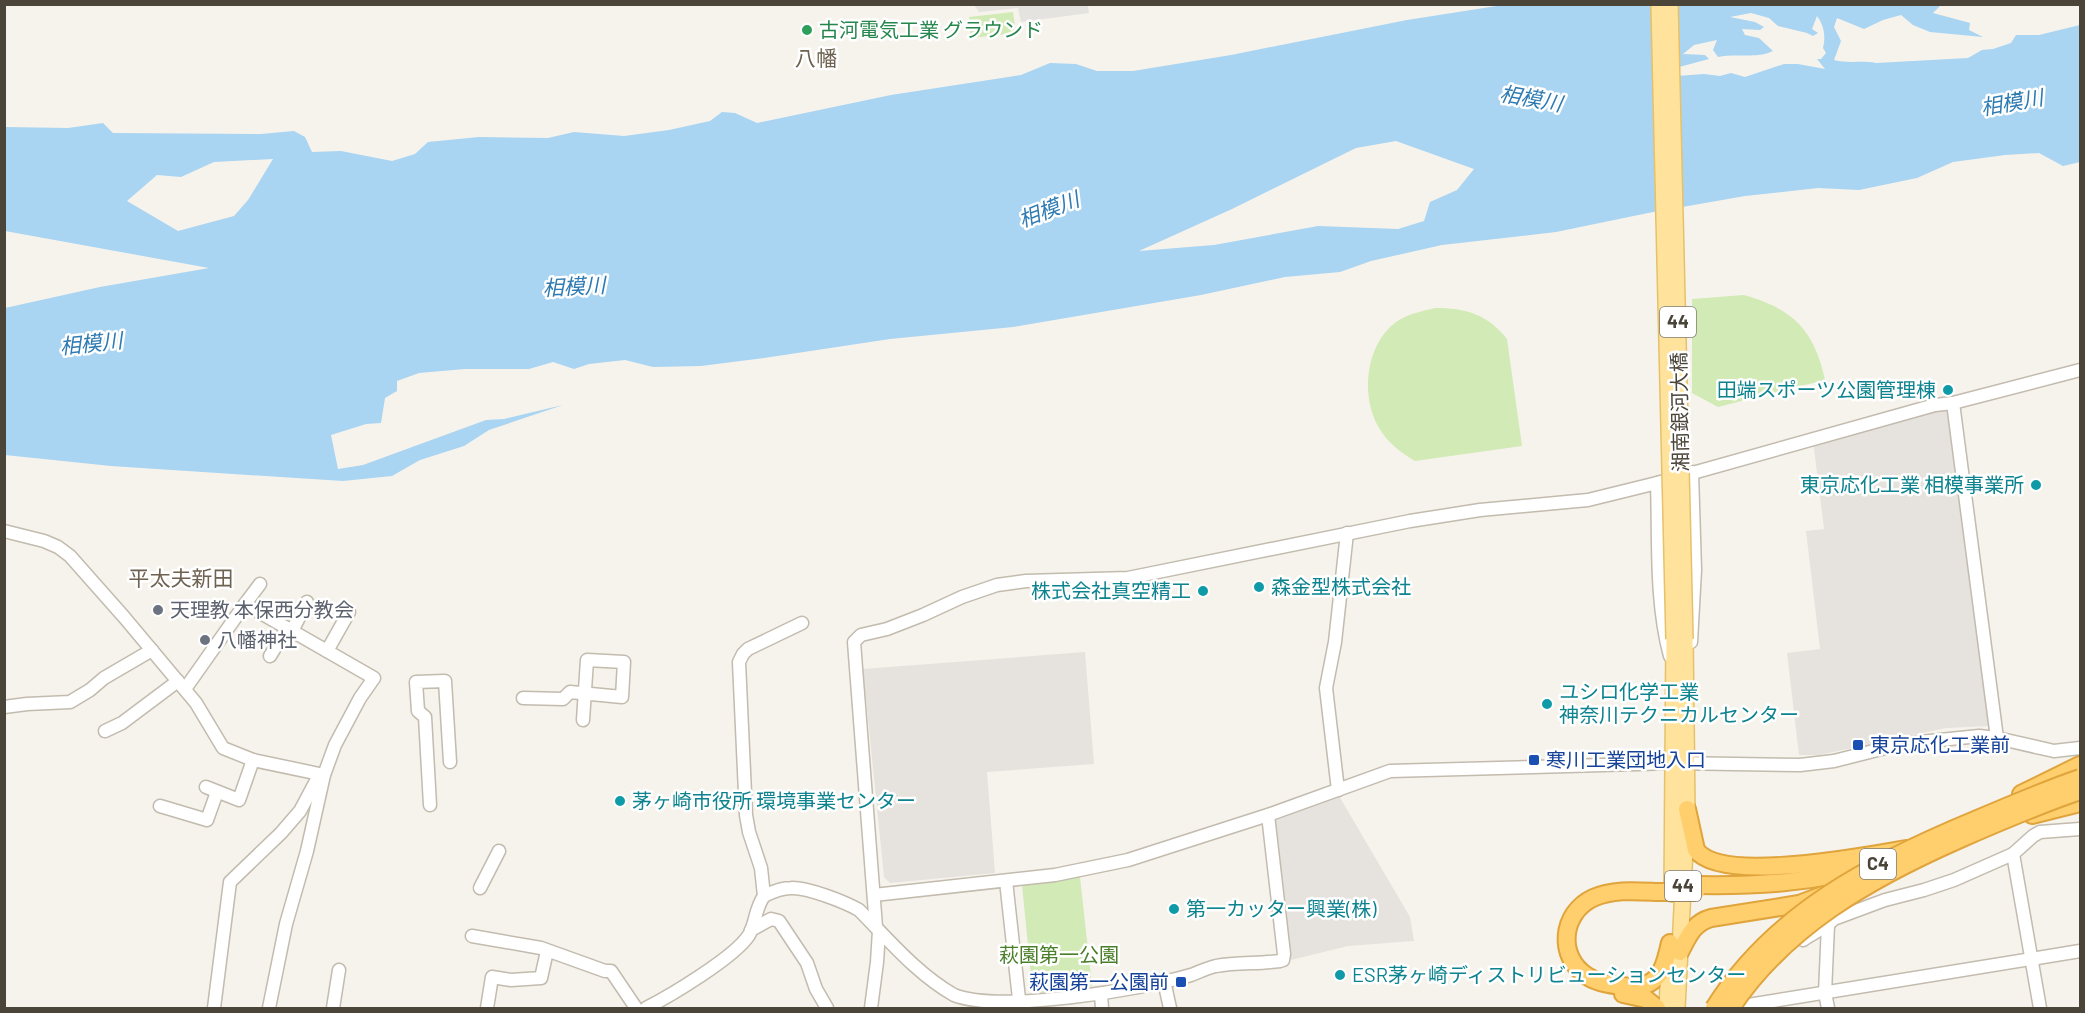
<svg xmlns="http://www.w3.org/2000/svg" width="2085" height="1013" viewBox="0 0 2085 1013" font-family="Barlow,'Noto Sans JP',sans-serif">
	<rect width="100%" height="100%" fill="#f6f3ec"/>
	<g fill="#e6e2dd">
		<path d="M1948,409L1990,726L1946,728L1819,755H1799L1787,653L1820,649L1806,531L1824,529L1813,441L1919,413Z"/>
		<path d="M1085,652L1094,764L987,772L995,873L890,883L884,877L863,669Z"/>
		<path d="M1339,796L1410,917L1414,941L1348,946L1291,960L1273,822L1275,819Z"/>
	</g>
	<g fill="#d2eab5">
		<path d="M1013,12L1016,33L971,38L969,17Z"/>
		<path d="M1744,295C1793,309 1814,330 1825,380L1718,407L1692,393V299Z"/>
		<path d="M1435,308C1466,308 1487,314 1507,339L1522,446L1415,461C1402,453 1390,445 1381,431C1360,400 1364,346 1396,322C1408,314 1422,311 1435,308Z"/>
		<path d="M1080,877L1092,986L1039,993L1032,986L1022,885Z"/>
	</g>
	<path fill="#e5e3e0" d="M974,5H1088L1089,13L1021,22L1018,8L979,12Z"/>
	<path fill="#a9d4f2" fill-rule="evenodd" d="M1503,5H1941L1933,13L1970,23L1969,30L1983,37L1930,32L1913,25L1901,15L1883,20L1864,29L1837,18L1834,27L1841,41L1834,60C1849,64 1861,60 1876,63L1968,58L1982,50L1993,49L2011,43L2016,35H2039L2080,25V162L2063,166L2039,153L2005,155L1953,162L1917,178L1859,190L1818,188L1745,196L1648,213L1556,232L1442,245L1371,261L1340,272L1285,277L1201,295L1013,327L890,339L764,358L701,366L653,367L625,360L589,364L574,369L553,362L529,369H465L419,373L397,381V391L385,398L381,423L366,424L331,435L338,469L363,465L486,420L504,419L563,405L489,430L464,446L420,460L392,476L343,481L111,466L5,455V308L100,287L209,268L5,231V127L68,128L103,123L113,133L261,134L294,131L305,137L312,152L341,151L392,161L415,154L428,142L479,137L548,138L574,132L624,136L669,130L710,121L722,112L735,113L757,123L891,95L1021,75L1050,63L1076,64L1097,71H1133L1231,55L1407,20ZM1751,13L1769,18L1778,26L1807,33L1813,36L1818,33L1812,29L1817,16C1824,25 1826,37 1823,48L1826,53L1821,59H1817L1825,69L1798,64H1784L1745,77L1731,73L1720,76L1704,74L1663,77L1668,70L1709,59L1705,55L1683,54L1694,45L1717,40L1713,50L1718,57C1735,53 1757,59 1773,51L1759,38L1745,35L1742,29L1760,30L1764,27L1755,22L1730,17ZM1396,141L1474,169L1457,190L1430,202L1424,221L1398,229L1318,226L1214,245L1139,251L1232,209L1356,148ZM273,159L248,200L234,216L178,231L127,201L157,175L181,177L214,162Z"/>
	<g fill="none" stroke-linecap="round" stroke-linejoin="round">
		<defs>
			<g id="minor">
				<path d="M1953,403L1997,738"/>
				<path d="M1657,483C1659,539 1655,601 1670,656"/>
				<path d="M4,531L44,541L58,547L70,556L124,617L196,703L223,748L253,760L324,775"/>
				<path d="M260,584L245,604L374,678L360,698L335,745L324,775L307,851L286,924L269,1008"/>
				<path d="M292,631L307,602"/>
				<path d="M1691,642L1695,570L1692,472"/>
				<path d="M327,651L349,612"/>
				<path d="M270,656L287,628"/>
				<path d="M185,689L245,604"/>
				<path d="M523,698L563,699L570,692L622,697L624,662L587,660L583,720"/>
				<path d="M4,707L27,704L70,702L90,690L104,678L152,650"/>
				<path d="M105,731L122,723L178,681"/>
				<path d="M206,787L239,800L253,760"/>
				<path d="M1338,790L1326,688L1335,642L1347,533"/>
				<path d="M430,805L425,717L418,711L416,682L445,681L450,762"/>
				<path d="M160,806L207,820L217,792"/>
				<path d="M2013,854L2040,1008"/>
				<path d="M1006,881L1020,1008"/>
				<path d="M480,888L499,851"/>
				<path d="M874,895L1055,875L1128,860L1268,815L1390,771L1673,763L1800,765L1834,761L1901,744L1979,736L1997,738L2054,751L2080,748"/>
				<path d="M764,896L761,868L749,832L746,815L739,662L743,654L748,649L802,623"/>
				<path d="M1828,925L1825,993L1828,1008"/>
				<path d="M876,927L854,642L861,635L887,629L923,615L962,597L997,585L1026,581L1128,578L1410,521L1480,510L1588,500L1657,483L1935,405L1953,403L2080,370"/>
				<path d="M751,930L771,919L779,921L807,963L816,989L827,1008"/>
				<path d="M472,936L541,948L605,971H611L636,1008"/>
				<path d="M1803,940C1813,933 1825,928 1834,919L1885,900L1924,890L1954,880L2013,854L2033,836L2040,832L2080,829"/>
				<path d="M1164,981L1170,1008"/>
				<path d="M1101,995L1102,1008"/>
				<path d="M1742,1006L2080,951"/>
				<path d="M214,1008L230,882L281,833L300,811L316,781L320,778"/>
				<path d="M333,1008L339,970"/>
				<path d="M487,1008L492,977L511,980L541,978L547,951"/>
				<path d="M646,1008C670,996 735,957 749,935C756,923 755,908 764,896C772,892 782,888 791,888C807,887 845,902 859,910C888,939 917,974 954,995C999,1013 1140,990 1191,975C1199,972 1207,968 1216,966C1237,962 1259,964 1280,961L1283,960L1284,954L1268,815"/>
				<path d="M871,1008L877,962L879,931"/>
			</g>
			<g id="major">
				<path d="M1672,894L1674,639"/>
				<path d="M1667,1008L1669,966"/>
				<path d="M1677,1008L1687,809L1685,639"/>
			</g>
			<g id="highway">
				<path d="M2021,794L2080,765"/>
				<path d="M1687,809L1696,850C1721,884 1866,856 1906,849"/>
				<path d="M2032,815L2080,803"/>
				<path d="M1696,885C1756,886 1816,883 1873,865"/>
				<path d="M1657,892C1636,891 1613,889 1593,898C1561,913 1557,957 1587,976C1597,983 1611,985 1623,986C1635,988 1648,987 1657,977C1665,969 1667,954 1670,943"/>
				<path d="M1680,952C1688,937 1693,923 1711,918L1799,904L1823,895"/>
				<path d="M1623,994L1646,999L1657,1008"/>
			</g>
		</defs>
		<use href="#minor" stroke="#c2bbae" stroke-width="15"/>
		<use href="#major" stroke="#e6c16a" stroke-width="18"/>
		<use href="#highway" stroke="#e0a43c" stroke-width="20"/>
		<use href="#minor" stroke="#fff" stroke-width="12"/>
		<use href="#major" stroke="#ffe39c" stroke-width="15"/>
		<use href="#highway" stroke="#ffcf6e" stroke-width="16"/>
		<defs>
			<g id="major-bridge">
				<path d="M1659,4L1674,639"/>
				<path d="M1670,4L1685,639"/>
			</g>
			<g id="highway-bridge">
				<path d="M1657,892H1696"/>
				<path d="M1714,1008C1774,912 1874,862 1975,820C2010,805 2045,790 2080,778"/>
				<path d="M1731,1008C1786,926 1870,879 1958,840C1999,822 2039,805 2080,791"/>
			</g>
		</defs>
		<use href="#major-bridge" stroke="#e6c16a" stroke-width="18" stroke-linecap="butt"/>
		<use href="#highway-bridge" stroke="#e0a43c" stroke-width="20" stroke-linecap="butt"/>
		<use href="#major-bridge" stroke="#ffe39c" stroke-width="15"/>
		<use href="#highway-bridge" stroke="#ffcf6e" stroke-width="16"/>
	</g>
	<circle fill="#2e9e5b" stroke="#fff" stroke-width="2" cx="807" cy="30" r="6"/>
	<g fill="#0f9aa8" stroke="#fff" stroke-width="2">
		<circle cx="1948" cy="390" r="6"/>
		<circle cx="2036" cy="485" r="6"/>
		<circle cx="1259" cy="587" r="6"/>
		<circle cx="1203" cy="591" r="6"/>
		<circle cx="1547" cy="704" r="6"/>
		<circle cx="620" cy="801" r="6"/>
		<circle cx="1174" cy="909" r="6"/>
		<circle cx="1340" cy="975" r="6"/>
	</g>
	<g fill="#6b7280" stroke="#fff" stroke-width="2">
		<circle cx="158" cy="610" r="6"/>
		<circle cx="205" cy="640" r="6"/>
	</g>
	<g fill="#1a4fb4" stroke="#fff" stroke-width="2">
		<rect x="1852" y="739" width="12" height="12" rx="3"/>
		<rect x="1528" y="754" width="12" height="12" rx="3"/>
		<rect x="1175" y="976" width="12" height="12" rx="3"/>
	</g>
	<g text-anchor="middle" stroke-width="5" stroke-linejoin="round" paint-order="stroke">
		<g fill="#fff" stroke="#817c74" stroke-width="1.5">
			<rect x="1660" y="307" width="36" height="30" rx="4.5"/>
			<rect x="1860" y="849" width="36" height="30" rx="4.5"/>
			<rect x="1665" y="871" width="36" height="30" rx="4.5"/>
		</g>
		<g font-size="18" font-weight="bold" fill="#4b4439">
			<text x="1678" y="328">44</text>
			<text x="1878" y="870">C4</text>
			<text x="1683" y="892">44</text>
		</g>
		<g font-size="20" fill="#27864d" stroke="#fff" text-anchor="start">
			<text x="819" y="37">古河電気工業 グラウンド</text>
		</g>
		<g font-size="20" fill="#0d838f" stroke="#fff" text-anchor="start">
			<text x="1936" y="397" text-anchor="end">田端スポーツ公園管理棟</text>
			<text x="2024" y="492" text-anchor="end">東京応化工業 相模事業所</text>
			<text x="1271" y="594">森金型株式会社</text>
			<text x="1191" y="598" text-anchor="end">株式会社真空精工</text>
			<text x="1559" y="699">ユシロ化学工業<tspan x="1559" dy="23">神奈川テクニカルセンター</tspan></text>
			<text x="632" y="808">茅ヶ崎市役所 環境事業センター</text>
			<text x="1186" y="916">第一カッター興業(株)</text>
			<text x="1352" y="982">ESR茅ヶ崎ディストリビューションセンター</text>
		</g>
		<g font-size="20" fill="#4b4439" stroke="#fff">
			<text transform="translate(1680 412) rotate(-91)" y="7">湘南銀河大橋</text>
		</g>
		<g font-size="20" fill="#5b616d" stroke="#fff" text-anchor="start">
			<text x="170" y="617">天理教 本保西分教会</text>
			<text x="217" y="647">八幡神社</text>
		</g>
		<g font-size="20" fill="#164399" stroke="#fff" text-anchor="start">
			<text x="1870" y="752">東京応化工業前</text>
			<text x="1546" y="767">寒川工業団地入口</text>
			<text x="1169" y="989" text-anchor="end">萩園第一公園前</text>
		</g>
		<g font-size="20" fill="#4a7f2a" stroke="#fff">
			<text x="1059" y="962">萩園第一公園</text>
		</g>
		<g font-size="21" fill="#6e6250" stroke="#fff">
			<text x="816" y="66">八幡</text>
			<text x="181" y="586">平太夫新田</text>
		</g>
		<g font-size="21" font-style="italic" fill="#2e7ab2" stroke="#fff">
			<text transform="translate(1531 99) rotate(10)" y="7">相模川</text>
			<text transform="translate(2012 103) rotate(-10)" y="7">相模川</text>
			<text transform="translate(1049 210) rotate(-21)" y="7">相模川</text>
			<text transform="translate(574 287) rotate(-3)" y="7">相模川</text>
			<text transform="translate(91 344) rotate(-6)" y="7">相模川</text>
		</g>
	</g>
	<rect width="2085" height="1013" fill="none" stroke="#4b4439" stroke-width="12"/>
</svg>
